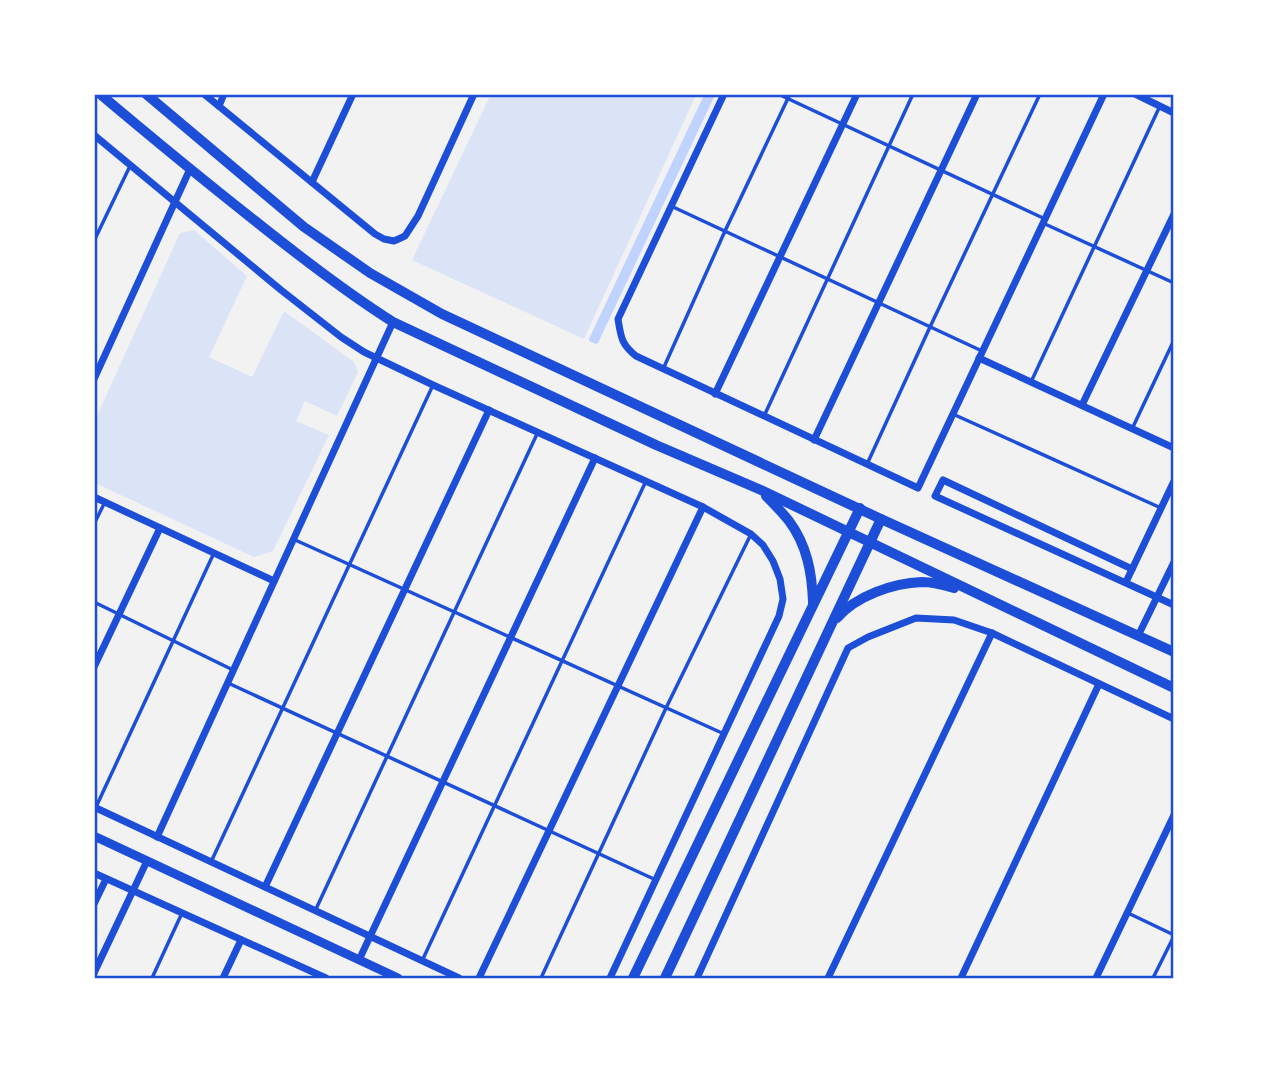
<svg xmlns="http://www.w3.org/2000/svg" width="1268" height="1073" viewBox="0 0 1268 1073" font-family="Jost,sans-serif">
	<rect width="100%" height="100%" fill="#f2f2f2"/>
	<g fill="#dbe4f7">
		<path d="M491,94L696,95L584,339L412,260Z"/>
		<path d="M194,230L247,276L209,357L252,377L284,311L354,362L358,372L337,416L305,401L296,421L329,435L273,551L254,557L95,483V420L180,233Z"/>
	</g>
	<path fill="#bfd3fe" d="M704,95H715L598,343L596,344L589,341V339Z"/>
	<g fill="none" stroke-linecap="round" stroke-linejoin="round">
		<g stroke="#1d4ed8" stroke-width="3.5">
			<path d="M778,94L1043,218"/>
			<path d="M671,206L982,351"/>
			<path d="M1045,224L1174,283"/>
			<path d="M94,241L130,166"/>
			<path d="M664,367L725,231L790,94"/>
			<path d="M1031,382L1159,108"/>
			<path d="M765,414L913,94"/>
			<path d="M955,415L1161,508"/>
			<path d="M1132,429L1174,340"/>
			<path d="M868,462L930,327L1040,94"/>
			<path d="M94,524L104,504"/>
			<path d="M293,539L722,733"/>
			<path d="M94,602L233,670"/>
			<path d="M228,683L656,880"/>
			<path d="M96,807L213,555"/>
			<path d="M211,862L433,385"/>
			<path d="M316,909L537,434"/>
			<path d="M1128,913L1174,935"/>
			<path d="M422,961L646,481"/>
			<path d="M152,978L182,913"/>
			<path d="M541,978L666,708L751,534"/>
			<path d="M1153,978L1174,936"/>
		</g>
		<g stroke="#1d4ed8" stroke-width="7">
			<path d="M204,94L375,234L384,239L394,241L405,236L418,216L474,94"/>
			<path d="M724,94L618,319C621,337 621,344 636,356L918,488L1104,94"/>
			<path d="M1135,94L1174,113"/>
			<path d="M219,106L224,94"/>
			<path d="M94,135L281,290L341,337L364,352L433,385L703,507L751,534L763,545L773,561L780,579L783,599L779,616L610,978"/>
			<path d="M312,182L353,94"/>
			<path d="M979,358L1174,448"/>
			<path d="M94,379L190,169"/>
			<path d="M715,394L857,94"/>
			<path d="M1082,405L1174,214"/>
			<path d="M814,440L977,94"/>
			<path d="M94,497L274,581"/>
			<path d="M1132,569L943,480L935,496L1174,605"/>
			<path d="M1126,582L1174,481"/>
			<path d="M1138,636L1174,562"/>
			<path d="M94,667L160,528"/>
			<path d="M94,807L459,978"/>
			<path d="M157,837L393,322"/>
			<path d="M94,873L326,978"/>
			<path d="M265,887L489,410"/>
			<path d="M94,904L106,879"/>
			<path d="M359,960L595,458"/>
			<path d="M94,973L147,861"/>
			<path d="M223,978L241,940"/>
			<path d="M479,978L703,507"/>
			<path d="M697,978L848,648L868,637L916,618L954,620L992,633L1174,719"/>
			<path d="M828,978L992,633"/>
			<path d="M961,978L1099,684"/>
			<path d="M1096,978L1174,815"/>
		</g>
		<path stroke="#1d4ed8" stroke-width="9" d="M94,836L398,978"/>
		<g stroke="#1d4ed8" stroke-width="10">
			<path d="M100,94C151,137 202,179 254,220C299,256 344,291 393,322L656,445L761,490L1174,688"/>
			<path d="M146,94L304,227L370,273L442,314L881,519L1174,652"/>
			<path d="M766,496C774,504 782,512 789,521C807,545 812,573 813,602"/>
			<path d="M837,618C856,596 893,583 922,582C933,582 944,585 954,588"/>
			<path d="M633,978L860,508"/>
			<path d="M665,978L881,519"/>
		</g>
	</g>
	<rect width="1268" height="1073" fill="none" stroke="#ffffff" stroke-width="192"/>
	<rect x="96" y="96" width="1076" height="881" fill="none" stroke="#1d4ed8" stroke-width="2.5"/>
</svg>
